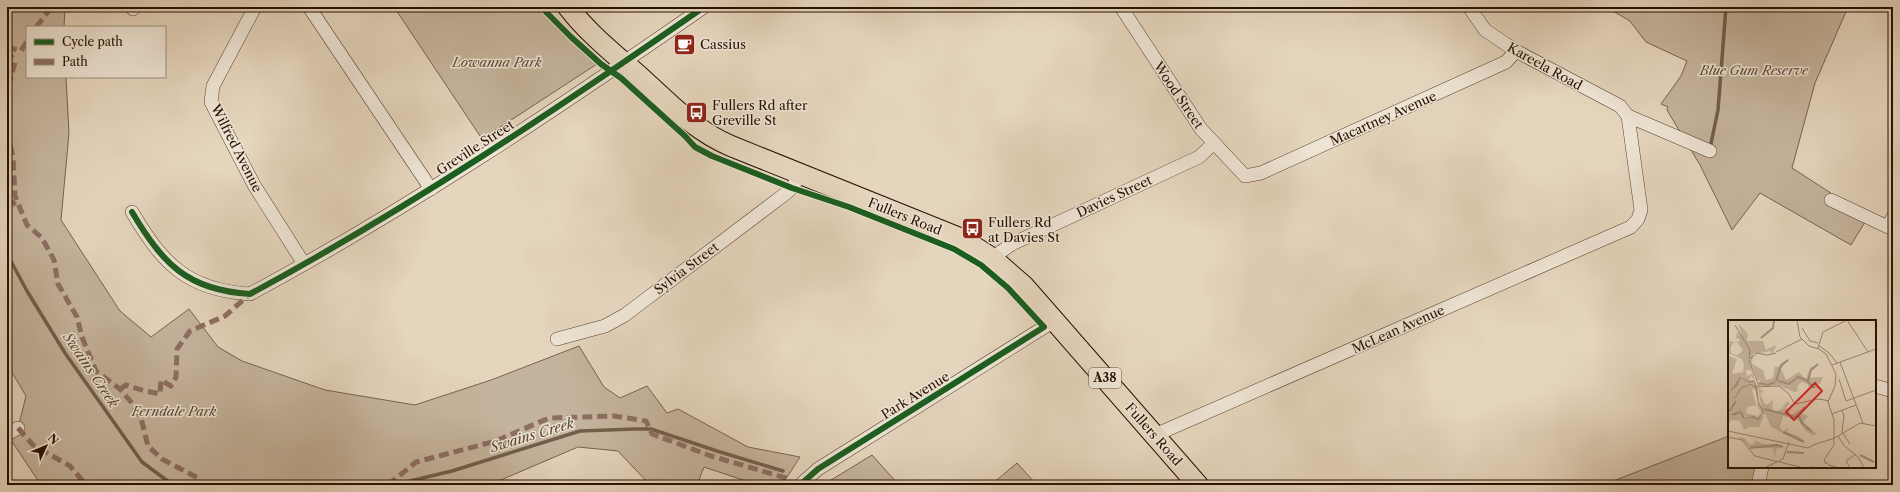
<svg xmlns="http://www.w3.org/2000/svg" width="1900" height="492" viewBox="0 0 1900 492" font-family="'Libre Caslon Text',serif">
	<rect width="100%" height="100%" fill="#e5d5bd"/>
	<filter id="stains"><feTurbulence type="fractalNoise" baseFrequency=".005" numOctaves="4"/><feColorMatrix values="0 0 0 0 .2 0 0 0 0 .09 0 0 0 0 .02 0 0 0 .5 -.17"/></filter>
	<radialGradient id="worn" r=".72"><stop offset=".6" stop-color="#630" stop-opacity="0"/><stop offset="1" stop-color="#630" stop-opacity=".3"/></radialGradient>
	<g fill="#c5b49d" stroke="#76624e">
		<path d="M7,7H65L64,27H27V77H66L69,133L61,220L120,311L151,337L189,309L218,347L242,361L325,390L415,405L491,380L579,346L604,387L620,398L647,386L667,413L678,409L748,447L800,457L782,485H758L704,467L697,485H650L618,451L578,447L489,485H41L11,440L16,436L26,396L7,364Z"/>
		<path d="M394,7H538L563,34L597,64L482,139Z"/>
		<path d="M1606,7H1848L1815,83L1792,168L1868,217L1851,245L1760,193L1732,230L1700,165L1667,110L1668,107L1661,104L1681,76L1687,61L1646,42L1630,21Z"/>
		<path d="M1729,436V467H1760L1754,485H1603Z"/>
		<path d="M872,455L899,485H823Z"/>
		<path d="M1017,463L1037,485H991Z"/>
	</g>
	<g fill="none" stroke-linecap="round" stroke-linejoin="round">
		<g stroke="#725e4b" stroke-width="3.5">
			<path d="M1710,148L1718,110L1726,7"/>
			<path d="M7,254L27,291L65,353L142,462L173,485"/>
			<path d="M405,485L410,481L452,471L580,431L634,429H651L717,451L783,471"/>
		</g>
		<defs>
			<g id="street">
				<path d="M255,7L213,86L211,102L254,185L304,264"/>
				<path d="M309,7L431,189"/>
				<path d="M1121,7L1201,129L1245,176L1261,173L1506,62L1516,51"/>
				<path d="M1469,7L1485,30L1516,51L1620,106L1628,116L1710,151"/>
				<path d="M133,9L134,7"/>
				<path d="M1831,200L1888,227L1893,217"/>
				<path d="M132,212C163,264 187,290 250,294C408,209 557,109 704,7"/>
				<path d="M992,258L1012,244L1199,157L1214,143"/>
				<path d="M557,339L605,326L625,315L785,194L792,188L801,173"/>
				<path d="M1875,386L1893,391"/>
				<path d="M7,434L18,428"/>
				<path d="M1155,435L1631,227L1638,219L1641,210L1628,116"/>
				<path d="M800,485L818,469L1054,321"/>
				<path d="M1758,485L1762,467"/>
			</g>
			<path id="primary" d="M568,7C587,32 613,53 637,74C667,101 693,130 731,146L962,239L992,258L1024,286L1198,485"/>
		</defs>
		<use href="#street" stroke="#56412f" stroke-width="14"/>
		<use href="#primary" stroke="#261000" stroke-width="22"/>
		<use href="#street" stroke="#eee4d4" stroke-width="13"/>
		<use href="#primary" stroke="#e5d5bd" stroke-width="20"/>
		<g stroke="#8d6e63" stroke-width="5" stroke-dasharray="10 5" stroke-linecap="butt">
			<path d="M36,27L52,7"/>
			<path d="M7,47L21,51L27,41"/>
			<path d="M7,50L15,62L7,92"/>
			<path d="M7,131L13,158L15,196L27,225L42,238L54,260L58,284L77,317L82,337L96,371L120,389L131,402L141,418L148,446L162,459L198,478L202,485"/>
			<path d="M7,200L21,207"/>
			<path d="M120,389L126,385L145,391L160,394L161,380L171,386L176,377L177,349L190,331L225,316L250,294"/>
			<path d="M18,428L33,445L70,466L86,485"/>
			<path d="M388,485L416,462L496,441L549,418L614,416L646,421L652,434L711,456L786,478L795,485"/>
		</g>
		<defs>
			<g id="cycleway">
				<path d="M543,7L546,12L571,37L601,64L621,78L685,136L695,147L712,156L792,188L849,207L954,249L981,265L1008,288L1044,327L818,469L800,485"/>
				<path d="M132,212C163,264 187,290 250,294C408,209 557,109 704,7"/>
			</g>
		</defs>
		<use href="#cycleway" stroke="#eee4d4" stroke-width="8"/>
		<use href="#cycleway" stroke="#1b5e20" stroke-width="6"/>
	</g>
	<defs>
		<symbol id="cafe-square" viewBox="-11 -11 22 22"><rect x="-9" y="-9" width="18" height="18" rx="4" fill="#8f2418" stroke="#eee4d4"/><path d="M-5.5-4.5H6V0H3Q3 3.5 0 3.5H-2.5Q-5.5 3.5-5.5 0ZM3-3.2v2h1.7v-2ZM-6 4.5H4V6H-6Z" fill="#fff"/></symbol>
		<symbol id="bus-square" viewBox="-11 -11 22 22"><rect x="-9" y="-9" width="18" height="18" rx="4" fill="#8f2418" stroke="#eee4d4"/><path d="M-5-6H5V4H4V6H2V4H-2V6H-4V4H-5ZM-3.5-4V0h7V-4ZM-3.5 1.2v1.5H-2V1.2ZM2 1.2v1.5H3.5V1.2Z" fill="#fff"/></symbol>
	</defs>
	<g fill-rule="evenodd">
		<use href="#cafe-square" x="672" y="32" width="25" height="25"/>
		<use href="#bus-square" x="684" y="100" width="25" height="25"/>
		<use href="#bus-square" x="960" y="216" width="25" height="25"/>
	</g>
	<g text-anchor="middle" stroke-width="3" stroke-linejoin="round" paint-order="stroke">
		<rect fill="#eee4d4" stroke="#625040" stroke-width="1" x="1089" y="368" width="32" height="20" rx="3"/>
		<g font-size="12" font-weight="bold" fill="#261000">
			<text x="1105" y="382">A38</text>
		</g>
		<g font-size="13" fill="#261000" stroke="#eee4d4" text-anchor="start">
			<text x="700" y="49">Cassius</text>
			<text x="712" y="110">Fullers Rd after<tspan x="712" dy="15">Greville St</tspan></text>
			<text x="988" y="227">Fullers Rd<tspan x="988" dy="15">at Davies St</tspan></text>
		</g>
		<g font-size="13" font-style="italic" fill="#5e4937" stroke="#eee4d4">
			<text x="497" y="67">Lowanna Park</text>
			<text x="1754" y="75">Blue Gum Reserve</text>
			<text x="174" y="416">Ferndale Park</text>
		</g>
		<g font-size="13" fill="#261000" stroke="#eee4d4">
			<text transform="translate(1545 66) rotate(29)" y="5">Kareela Road</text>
			<text transform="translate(1179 95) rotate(56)" y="5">Wood Street</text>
			<text transform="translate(1383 118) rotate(-24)" y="5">Macartney Avenue</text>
			<text transform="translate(475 147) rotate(-33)" y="5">Greville Street</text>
			<text transform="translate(237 148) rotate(63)" y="5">Wilfred Avenue</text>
			<text transform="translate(1114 196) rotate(-25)" y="5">Davies Street</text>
			<text transform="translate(905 216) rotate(22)" y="5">Fullers Road</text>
			<text transform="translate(686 268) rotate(-37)" y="5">Sylvia Street</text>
			<text transform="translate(1398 329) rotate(-24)" y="5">McLean Avenue</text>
			<text transform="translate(915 395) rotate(-32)" y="5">Park Avenue</text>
			<text transform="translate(1154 434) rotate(49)" y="5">Fullers Road</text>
		</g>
		<g font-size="14" font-style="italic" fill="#5f4a38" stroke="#eee4d4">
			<text transform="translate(91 370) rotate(56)" y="5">Swains Creek</text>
			<text transform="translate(532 435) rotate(-17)" y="5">Swains Creek</text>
		</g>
	</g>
	<g transform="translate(1728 320)">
		<rect width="148" height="148" fill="#e5d5bd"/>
		<path d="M10,3L20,14L19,21H35L38,30L47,25L48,27L44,34L42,31L25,34L24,44L35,50L38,60L45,58L47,46L50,47L62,38L53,49L58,60L71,52L78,59L82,48L91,43L84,49L81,58L95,57L92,64L86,63L90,68H81L80,64L73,62L69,67L70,71L66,72L50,65L31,66L32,60L30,61L21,38L25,52L19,49L18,52L19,56L25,53L27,61L23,56L21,61L12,58L0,73V36L9,39L4,54L15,52L16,45L14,39L0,33L2,21L8,22L5,23L2,29L4,34L10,35L15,30L9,22L12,21L11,19L8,18L9,12L14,16ZM13,58L21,63L26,62L28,70L24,69L28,85L19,87L18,93L30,96L33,92L28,84H30L35,93L31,99L16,97L13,91L8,93L0,92V80L3,79L0,80V74ZM30,67L36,72L32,73L36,83L39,85L45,80L44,89L47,92L54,89L59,81L62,84L59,86V90L63,95L77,87L73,93L80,96L75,102L89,114L85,116L77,110L70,100L55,96L52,106L55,112L60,107L59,112L72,117L77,122H74L43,107L37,93L31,107H21L16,110L12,101L4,100L0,103V94L5,96L12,93L15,99L24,98L29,101L35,95ZM10,117L16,118L22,125L27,123V120L35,124H50L55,127L48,129L47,137L45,128H23Z" fill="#c5b49d"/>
		<path d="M12,57L21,61L26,60L29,66L31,82L36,92L30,101L24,98L15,99L12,93L6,96L0,94L13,91L17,98L26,96L29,99L35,93L30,83L26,62L21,63L13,58L9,66L0,74Z" fill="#a4927d"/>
		<path fill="none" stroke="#a4927d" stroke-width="2" d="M33,18L45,8L46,0M48,61L53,45L60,40M50,61L61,64L70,57L78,60L86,68M80,61L83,50L90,44M31,63L40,65L47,62M36,89L68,97L77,87M1,92L8,81M71,96L74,103L83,111M55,112L76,122M22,128L49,125L55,127M59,132L76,133M132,135L146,142"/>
		<path fill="none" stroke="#998671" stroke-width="1" d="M69,0L72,17L81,26L91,29L98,34L108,54L107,66L100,82L106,100V125L96,140L98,144M119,0L140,32M7,5L22,30L21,39M74,8L82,21L90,23M90,25L101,33L109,43M90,28L95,12L119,0M48,32L74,19M22,39L29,33L39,35L48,33M21,40L31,66M112,42L135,103M104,45L148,29M111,59L118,81L148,70M7,78L13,68L23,64L26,67L51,66L60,73L67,84L91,79L101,81M114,90L116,96L114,112L122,124M104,94L128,85M0,111L80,128L86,125M110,116L117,127M0,117L14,120L27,136L76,148L86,147M105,119L132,103L148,106M85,125L107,118M118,127L130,137L136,148M98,142L101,145L111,148M36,148L55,139L61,122M122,148L118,141L127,135"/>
		<path fill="#d62828" fill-opacity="0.15" stroke="#d62828" stroke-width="2" d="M87,63L94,71L66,100L58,92Z"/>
		<rect width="148" height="148" fill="none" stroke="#261000" stroke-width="2"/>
	</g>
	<rect width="1900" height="492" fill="none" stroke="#e5d5bd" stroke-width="24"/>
	<rect x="8" y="8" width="1884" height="476" fill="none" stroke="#261000" stroke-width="2"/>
	<rect x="12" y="12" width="1876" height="468" fill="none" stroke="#261000"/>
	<rect x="26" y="26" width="140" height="52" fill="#eee4d4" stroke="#9e8f7f"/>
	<rect x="34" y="39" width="20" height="6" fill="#1b5e20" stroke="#9e8f7f"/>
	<text x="62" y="46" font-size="12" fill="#261000">Cycle path</text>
	<rect x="34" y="59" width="20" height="6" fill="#8d6e63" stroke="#9e8f7f"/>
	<text x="62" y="66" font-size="12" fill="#261000">Path</text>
	<g transform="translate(46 446) rotate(46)" stroke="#eee4d4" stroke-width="3" paint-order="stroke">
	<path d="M0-3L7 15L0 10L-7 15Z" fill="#261000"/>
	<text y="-6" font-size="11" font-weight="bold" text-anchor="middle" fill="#261000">N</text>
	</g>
	<rect width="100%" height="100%" filter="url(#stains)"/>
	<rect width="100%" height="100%" fill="url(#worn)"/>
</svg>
